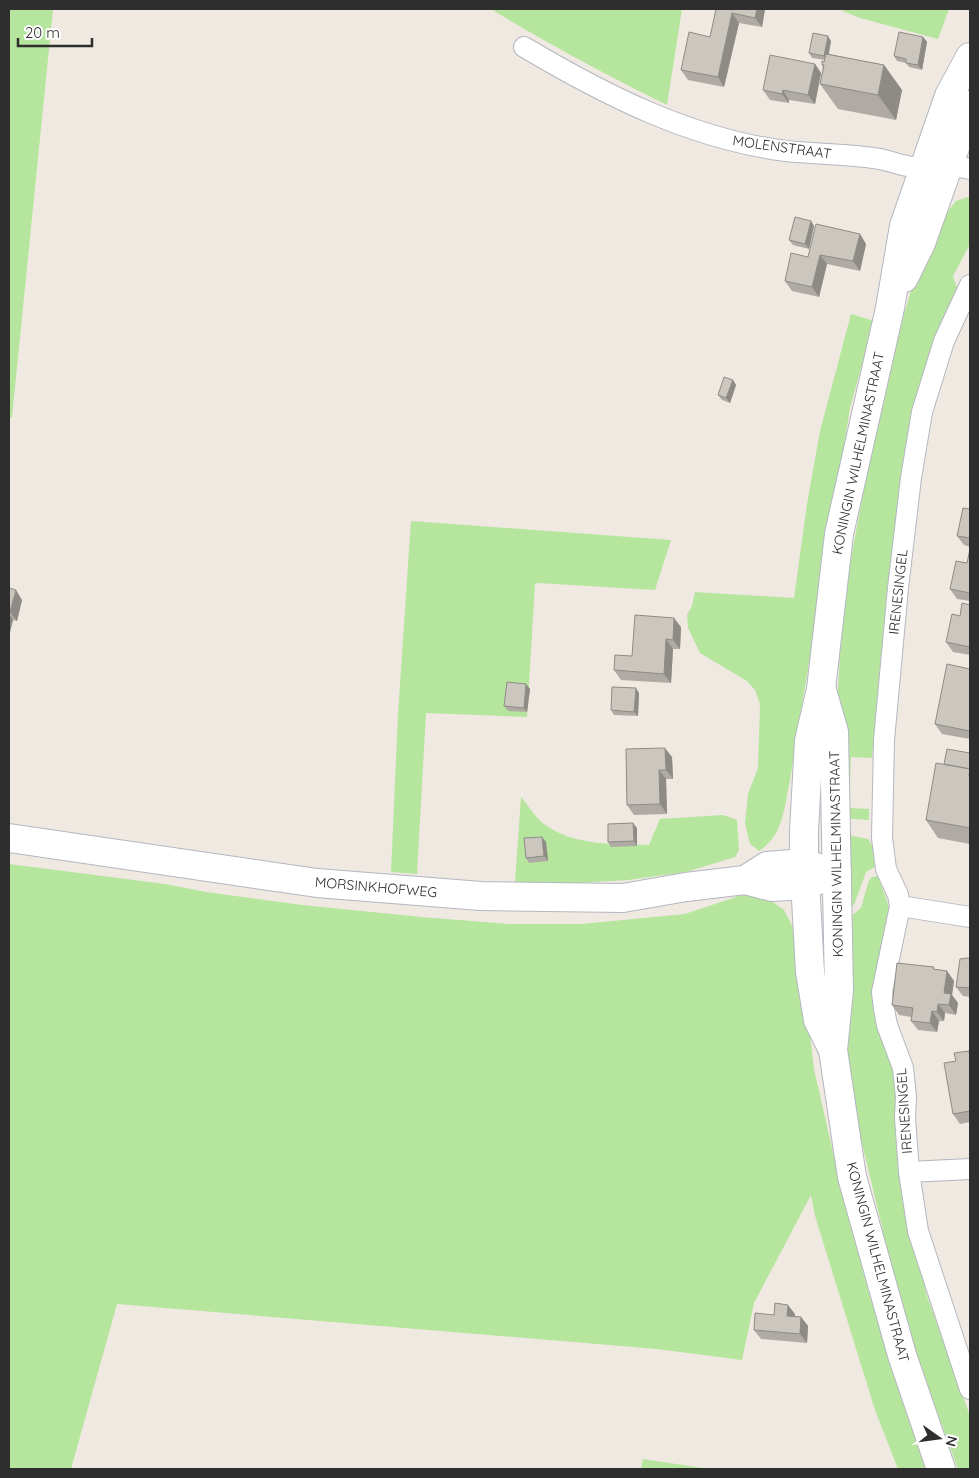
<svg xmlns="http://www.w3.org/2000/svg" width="979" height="1478" viewBox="0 0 979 1478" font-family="Quicksand,sans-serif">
	<rect width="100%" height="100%" fill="#efe9e1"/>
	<g fill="#b6e59e">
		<path d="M9,9H53L12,417L9,418Z"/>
		<path d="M491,9H682L667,105C606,75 548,44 491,9Z"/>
		<path d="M843,9H949L938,39L860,18L843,11Z"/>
		<path d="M968,197L970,198V244L953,276L957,288L938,333L902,475L886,599L872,758L851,757L849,808L869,809V820L840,818L837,703L842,622L852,553L873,441L894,351L920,258L948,211L956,201Z"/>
		<path d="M851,314L874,321L850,408L790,780C784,807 784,835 759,851L750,844L745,823L748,794L758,768L760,704L755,690L747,681L700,653L688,628L687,615L692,606L695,592L794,598L807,504L820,431Z"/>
		<path d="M411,521L671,540L655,590L538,583L535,584L527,717L426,713L417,874L391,872L398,714Z"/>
		<path d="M521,797C528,805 535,817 544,824C574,846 613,844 649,845L660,819L723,815L737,820L739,850L735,857L686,872L628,880L559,884L515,882Z"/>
		<path d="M842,834L868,839L872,845L875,867L866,872L854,905L843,911Z"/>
		<path d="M9,864L165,884L206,892L302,905L421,917L509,924H581L685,914L745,894L766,897L784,910L796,933L800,948L814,1069L840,1183L868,1290L925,1469H898L875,1410L815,1216L811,1195L754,1303L742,1360L657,1349L117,1304L71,1469H9Z"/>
		<path d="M878,876L889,907L874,985L889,1053L897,1080L904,1199L927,1296L970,1416V1469H958L906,1327L849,1089L844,1013L851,916L861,908L869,880L872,877Z"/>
		<path d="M643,1459L709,1469H641Z"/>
	</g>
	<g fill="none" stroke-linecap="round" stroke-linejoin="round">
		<defs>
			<g id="street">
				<path d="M524,47C605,95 691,139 786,151C815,154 844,154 873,158C887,159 900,166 914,167C932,169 952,164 970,169"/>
				<path d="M970,285L944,341L922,412L911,478L898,588L884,740L882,838L886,869L898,895L900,906L970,917"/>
				<path d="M900,906L882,992L884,1009L887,1025L903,1068L906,1097L905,1118L909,1172L918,1231L970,1389"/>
				<path d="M909,1172L970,1169"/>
			</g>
			<g id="secondary">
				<path d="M904,278L921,243L970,105"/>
				<path d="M822,690L834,732L839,990L833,1050L852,1177L902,1355L941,1469"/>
				<path d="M9,838L317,883L481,896L623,898L686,887L745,880L772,887L804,885L837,874"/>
				<path d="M745,880L767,866L804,863L821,869"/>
				<path d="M833,1050L818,1020L810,972L804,863V831L809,741L821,689L839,534L890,308L904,226L949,96L970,57"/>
			</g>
		</defs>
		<use href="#street" stroke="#b4b7c1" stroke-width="22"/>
		<use href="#secondary" stroke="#b4b7c1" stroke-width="30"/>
		<use href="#street" stroke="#fff" stroke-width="20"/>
		<use href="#secondary" stroke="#fff" stroke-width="28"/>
	</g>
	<g fill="#afaba4">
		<path d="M716,9H765L762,27L739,23L724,87L688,80L681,70L710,37Z"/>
		<path d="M923,37L927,42L922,70L909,67L906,63L897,61L894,56Z"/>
		<path d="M831,41L829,54L884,65L902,90L896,120L838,109L820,84L823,67L822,65L825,60L812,58L809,53Z"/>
		<path d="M815,64L821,73L815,104L789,100V103L770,100L763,90Z"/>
		<path d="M811,221L814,226L809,249L793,245L789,240Z"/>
		<path d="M860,234L866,244L860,271L827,264L819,297L792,291L785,281L808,257Z"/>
		<path d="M733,380L736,385L730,403L722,400L718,395Z"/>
		<path d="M970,509V547L964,545L957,536Z"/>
		<path d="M970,549V601L957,599L950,589L967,563Z"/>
		<path d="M9,588L22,600L17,621L13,620L9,636Z"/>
		<path d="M970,605V655L953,652L946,642L960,616Z"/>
		<path d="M681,627L680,649H673L671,683L621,680L614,670L632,656Z"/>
		<path d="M970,669V739L942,734L935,724Z"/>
		<path d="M526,684L530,689L527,712L508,711L504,706Z"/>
		<path d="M639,693L638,716L614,715L611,710Z"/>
		<path d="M626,749L672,757L673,779H666L667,814L634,815L627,805Z"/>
		<path d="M970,753V844L938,838L926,820L944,764Z"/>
		<path d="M637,828V846L611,847L608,842Z"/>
		<path d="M546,842L548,861L529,863L526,858Z"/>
		<path d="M970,958V997L963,996L956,987Z"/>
		<path d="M935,970L947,971L954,981L952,995L958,1003L956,1015L945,1013L944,1021H939L937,1032L918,1030L911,1021V1017L899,1015L892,1005Z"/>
		<path d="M969,1051L970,1053V1122L960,1124L953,1114L956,1061Z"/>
		<path d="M795,1314V1316L801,1317L808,1326L807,1343L761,1339L754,1330L774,1315Z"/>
	</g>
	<g fill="#8e8b86">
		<path d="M757,9H765L762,27L755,18Z"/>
		<path d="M732,13L739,23L724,87L718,77Z"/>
		<path d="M828,36L831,41L827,61L824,56Z"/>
		<path d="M923,37L927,42L922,70L918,65Z"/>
		<path d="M815,64L821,73L815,104L808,95Z"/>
		<path d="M884,65L902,90L896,120L878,95Z"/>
		<path d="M783,90L789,100V103L782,94Z"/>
		<path d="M811,221L814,226L809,249L805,244Z"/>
		<path d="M860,234L866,244L860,271L853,261Z"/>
		<path d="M820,255L827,264L819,297L812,287Z"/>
		<path d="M733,380L736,385L730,403L726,398Z"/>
		<path d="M16,590L22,600L17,621L10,612Z"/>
		<path d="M9,614L13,620L9,636Z"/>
		<path d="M674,618L681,627L680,649L673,640Z"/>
		<path d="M666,639L673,649L671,683L664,674Z"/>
		<path d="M526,684L530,689L527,712L524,708Z"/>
		<path d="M636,688L639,693L638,716L634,712Z"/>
		<path d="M665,748L672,757L673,779L666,770Z"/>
		<path d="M659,770L666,779L667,814L660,804Z"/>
		<path d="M633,823L637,828V846L634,841Z"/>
		<path d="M542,837L546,842L548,861L544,856Z"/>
		<path d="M947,971L954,981L952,995L958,1003L956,1015L949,1005L944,993Z"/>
		<path d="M938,1004L945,1013L944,1021L937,1012Z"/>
		<path d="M932,1011L939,1021L937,1032L930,1023Z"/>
		<path d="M788,1305L795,1314L794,1325L787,1316Z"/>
		<path d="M801,1317L808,1326L807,1343L800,1334Z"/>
	</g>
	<g fill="#cbc7bf" stroke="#8e8b86">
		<path d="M716,9H757L755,18L732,13L718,77L681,70L689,32L710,37Z"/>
		<path d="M899,32L923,37L918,65L906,63V59L894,56Z"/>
		<path d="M813,33L828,36L824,56L809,53Z"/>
		<path d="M826,54L884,65L878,95L820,84L824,65H822V61L824,62Z"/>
		<path d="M770,55L815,64L808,95L783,90L782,94L763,90Z"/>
		<path d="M795,217L811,221L805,244L789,240Z"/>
		<path d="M816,224L860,234L853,261L820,255L812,287L785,281L791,253L808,257Z"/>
		<path d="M724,377L733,380L726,398L718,395Z"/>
		<path d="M963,508L970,509V538L957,536Z"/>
		<path d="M970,549V593L950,589L956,561L967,563Z"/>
		<path d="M9,588L16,590L10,612L9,611Z"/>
		<path d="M962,603L970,605V647L946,642L952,614L960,616Z"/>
		<path d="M635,615L674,618L673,640L666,639L664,674L614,670L615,655L632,656Z"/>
		<path d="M947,664L970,669V731L935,724Z"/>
		<path d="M507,682L526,684L524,708L504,706Z"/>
		<path d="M612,687L636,688L634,712L611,710Z"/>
		<path d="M665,748L666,770H659L660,804L627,805L626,749Z"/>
		<path d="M947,749L970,753V769L944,764Z"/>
		<path d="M936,763L970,769L969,776H970V828L926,820Z"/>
		<path d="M633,823L634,841L608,842V824Z"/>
		<path d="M542,837L544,856L526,858L524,838Z"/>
		<path d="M967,958H970V988L956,987L960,959Z"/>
		<path d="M897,963L934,967L933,969L947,971L944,993L951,994L949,1005L938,1004L937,1012L932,1011L930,1023L911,1021L913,1008L892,1005Z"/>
		<path d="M969,1051L970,1058V1111L953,1114L944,1063L956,1061L954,1053Z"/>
		<path d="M775,1303L788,1305L787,1316L801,1317L800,1334L754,1330L755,1313L774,1315Z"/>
	</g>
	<g text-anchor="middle" stroke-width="4" stroke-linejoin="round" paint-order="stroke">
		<g font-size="14" fill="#2e2e2e" stroke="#fff">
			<text transform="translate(782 147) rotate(8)" y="5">MOLENSTRAAT</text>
			<text transform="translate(858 453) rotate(-78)" y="5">KONINGIN WILHELMINASTRAAT</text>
			<text transform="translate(898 592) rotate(-84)" y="5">IRENESINGEL</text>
			<text transform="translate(836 854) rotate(-91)" y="5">KONINGIN WILHELMINASTRAAT</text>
			<text transform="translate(376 887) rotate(5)" y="5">MORSINKHOFWEG</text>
			<text transform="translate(904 1111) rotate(-94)" y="5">IRENESINGEL</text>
			<text transform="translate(878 1262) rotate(75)" y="5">KONINGIN WILHELMINASTRAAT</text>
		</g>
	</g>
	<rect width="979" height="1478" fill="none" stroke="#2e2e2e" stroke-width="20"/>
	<g transform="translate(939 1438) rotate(104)" stroke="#ffffff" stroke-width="4" paint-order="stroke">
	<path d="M0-4L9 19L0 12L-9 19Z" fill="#2e2e2e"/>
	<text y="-8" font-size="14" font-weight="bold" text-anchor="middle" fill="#2e2e2e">N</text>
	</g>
	<path d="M18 38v8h74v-8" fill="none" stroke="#2e2e2e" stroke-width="2.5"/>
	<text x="25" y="38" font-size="15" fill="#2e2e2e" stroke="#ffffff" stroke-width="4" paint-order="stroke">20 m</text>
</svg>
